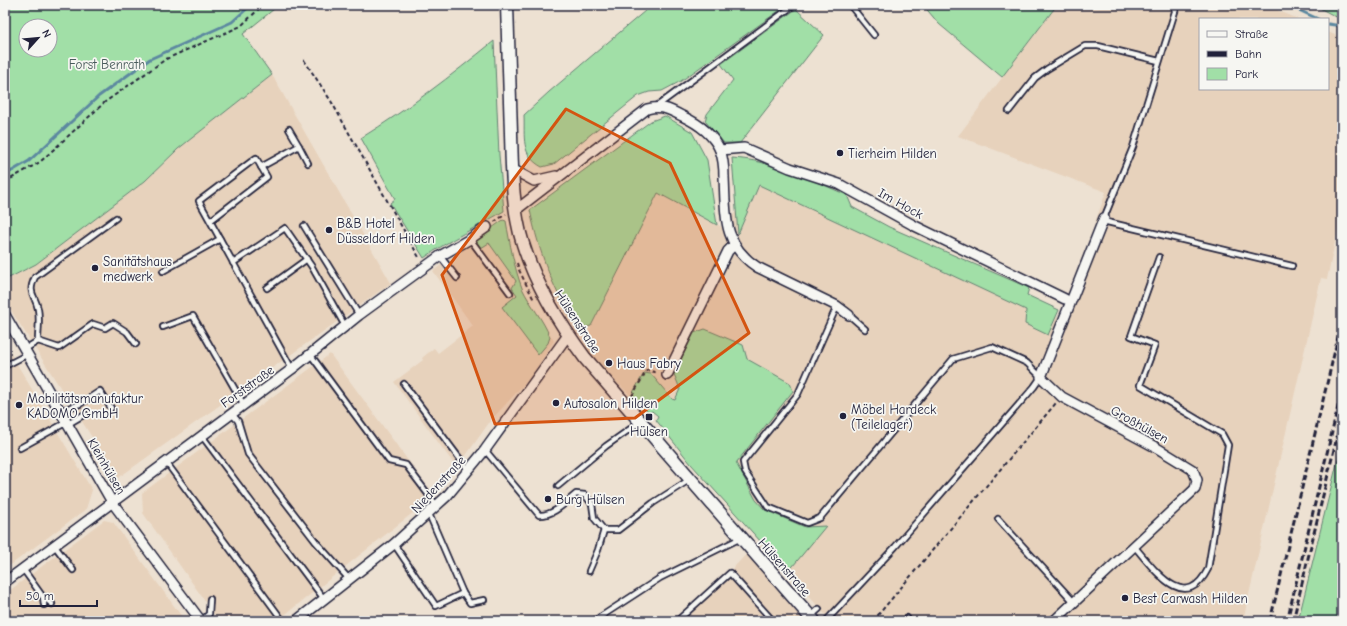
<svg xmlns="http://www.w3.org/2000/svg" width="1347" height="626" viewBox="0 0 1347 626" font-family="'Comic Neue',sans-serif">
	<rect width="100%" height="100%" fill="#ede1d2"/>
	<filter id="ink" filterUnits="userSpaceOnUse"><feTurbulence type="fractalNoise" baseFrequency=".025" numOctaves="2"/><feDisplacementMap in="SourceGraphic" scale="8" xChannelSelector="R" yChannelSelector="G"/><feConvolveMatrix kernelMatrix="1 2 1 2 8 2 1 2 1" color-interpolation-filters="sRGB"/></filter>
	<g filter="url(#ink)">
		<g fill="#e7d2bc">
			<path d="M1057,5H1265L1298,19H1200V89H1328V32L1342,38V210L1327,279L1321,278L1243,621H831L691,464L656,420L658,416L652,411L649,413L599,365L586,348L591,326L658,193L722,227L769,176L1059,318L1105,227L1095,223L1106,192L958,136Z"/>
			<path d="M272,75L391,283L118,478L5,301V281L36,264L145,181L178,149Z"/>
			<path d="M503,220L506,221L515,266L523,289L554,341L530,378L491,420L457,468L394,382L423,360L422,358L434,348L438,353L473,326L433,271Z"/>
			<path d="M5,344L92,490L86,509L5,569Z"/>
			<path d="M330,354L434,496L277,621H219L143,513L142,493Z"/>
			<path d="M104,520L113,522L185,621H5V594Z"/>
			<path d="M749,551L822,621H684Z"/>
		</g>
		<g fill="#a1dfa7" stroke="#628071" fill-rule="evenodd">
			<path d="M5,5H279L243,34L272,75L178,149L145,181L36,264L5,280ZM26,26H50V50H26Z"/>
			<path d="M652,5H787L681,81L662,91L649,92L638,96L554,164L542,167C520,155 525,137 524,115L549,92Z"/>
			<path d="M923,5H1057L1002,77L939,24Z"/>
			<path d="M1314,5H1342V20Z"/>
			<path d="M796,9L824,35L740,143H724L705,121L707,114L733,80L721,64Z"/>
			<path d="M494,41L499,155L504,211C477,227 449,240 424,258L390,203L395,199L361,138C408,109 451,76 494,41Z"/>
			<path d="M665,116L692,132L707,160L717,225L658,193L591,326L578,329C554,292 539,253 530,210L651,121Z"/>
			<path d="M732,158C772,160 811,180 847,195L852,207L889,227L1029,288L1027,295L1059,310L1048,335L1025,324L1026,310L759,185L738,234Z"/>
			<path d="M503,220L506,221C510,244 514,267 522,288C530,305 543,319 550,337L548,343L538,355L502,307L517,295L512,288L516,281L489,243L481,248L474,241Z"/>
			<path d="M705,329L743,345L747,359L790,383L793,391L736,463L756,500L765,510L805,527L826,526L788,572L691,464L656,420L658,416L652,411L649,413L631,396L644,373L651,374L672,399L675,400L680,389L674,374L694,333Z"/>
			<path d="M1342,443V621H1298Z"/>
		</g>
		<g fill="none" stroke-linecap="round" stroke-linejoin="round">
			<g stroke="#5c88a0" stroke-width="3">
				<path d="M1288,5L1318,19"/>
				<path d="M1328,24L1342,26"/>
				<path d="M5,175L29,161L99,96L150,59L232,22L251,5"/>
			</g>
			<defs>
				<g id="lane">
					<path d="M850,5L874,35"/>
					<path d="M657,106L794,5"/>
					<path d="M1009,111L1035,78L1047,69L1085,46H1098L1159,61"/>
					<path d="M289,129L299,146"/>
					<path d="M261,167L299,146L308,163"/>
					<path d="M1104,218L1133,147L1177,5"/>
					<path d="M210,221L267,177L256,158L199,201L292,369"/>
					<path d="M1103,221L1292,266"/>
					<path d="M304,226L359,315"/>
					<path d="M470,239L510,293"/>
					<path d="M440,256L457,278"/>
					<path d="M233,263L285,228L312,267L345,326"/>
					<path d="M163,271L220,239"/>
					<path d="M267,288L307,259"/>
					<path d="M849,315L865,329"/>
					<path d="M163,327L193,316L244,405"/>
					<path d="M38,341C38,331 40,319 38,309C35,294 27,294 35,277L116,218"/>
					<path d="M25,349L38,341L59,348L93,324L105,328L113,323L127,332L136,344"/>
					<path d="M310,354L389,461L406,465L437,506"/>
					<path d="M5,366L28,354"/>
					<path d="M404,384L469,471"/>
					<path d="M60,411L80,404L100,391L111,408"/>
					<path d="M232,414L238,421L248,454L316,542L349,579"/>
					<path d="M68,424L85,414"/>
					<path d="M202,436L324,599"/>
					<path d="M20,448L67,422"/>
					<path d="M485,450L539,515C553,516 565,503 576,494L585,495L592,504L594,518L604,530H618L653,503L689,480"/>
					<path d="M166,462L283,621"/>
					<path d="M558,486L606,446L640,422"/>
					<path d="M429,514L463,593L470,603L484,600"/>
					<path d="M998,519L1074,602"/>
					<path d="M394,544L436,606L463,593"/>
					<path d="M54,545L73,570"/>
					<path d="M1134,546C1154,569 1185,615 1208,569L1228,445L1222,434L1140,385L1155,345L1131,336L1159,257"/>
					<path d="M23,569L43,597L44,605"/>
					<path d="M589,571L598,550L604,530"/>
					<path d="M43,597L52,604"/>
					<path d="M811,616L819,609"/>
					<path d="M907,618L909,621"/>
					<path d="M201,621L209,614L210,599"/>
					<path d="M594,621L660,578L741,538"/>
					<path d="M677,621L730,573L773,621"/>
					<path d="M826,621L895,547L1034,387L1041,377L1027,363L992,347L953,359L820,518L807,523L768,507L745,472L743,462L798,394L837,306"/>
				</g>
				<g id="street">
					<path d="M720,150L744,148L790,168L839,184L915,226L1065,299"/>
					<path d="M512,169L534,181L556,176"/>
					<path d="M516,210L647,109C661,105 669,109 682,116C697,123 713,134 720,150C723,158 724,169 724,177C726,215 722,244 757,267L837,306L849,315"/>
					<path d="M5,315L112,502L201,621"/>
					<path d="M667,375L728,251L734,245"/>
					<path d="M5,582L292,369L359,315L440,256L470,239L487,227"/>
					<path d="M296,621L394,544L447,496L485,450L568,335"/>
					<path d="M1054,621L1195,489L1197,480L1193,470L1157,448L1062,397L1041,377L1104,218"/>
				</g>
				<path id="secondary" d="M507,5C508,48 510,90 511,133C512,169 512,209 523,244C536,286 559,323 585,358L814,621"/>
			</defs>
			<use href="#lane" stroke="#22223b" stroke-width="8"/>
			<use href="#street" stroke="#22223b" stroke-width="12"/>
			<use href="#secondary" stroke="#22223b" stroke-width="15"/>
			<g stroke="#22223b" stroke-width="2" stroke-dasharray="4 3" stroke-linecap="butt">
				<path d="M304,60L331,101L420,259"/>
				<path d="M5,182L40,162L105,102L166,59L241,26L263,5"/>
				<path d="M494,222L506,214"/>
				<path d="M517,263L519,270L534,300"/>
				<path d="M632,396L647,370L658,373"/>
				<path d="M873,621L1056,403"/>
			</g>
			<use href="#lane" stroke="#f6f6f2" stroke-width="4.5"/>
			<use href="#street" stroke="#f6f6f2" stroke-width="9"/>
			<use href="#secondary" stroke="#f6f6f2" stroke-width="12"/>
			<g stroke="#22223b" stroke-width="3" stroke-dasharray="6 3" stroke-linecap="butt">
				<path d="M1270,621L1342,321"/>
				<path d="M1287,621L1342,390"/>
				<path d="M1293,621L1342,416"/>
			</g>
		</g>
	</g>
	<path fill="#d45411" fill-opacity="0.2" stroke="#d45411" stroke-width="3" stroke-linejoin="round" d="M566,109L670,163L749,333L635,418L495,424L442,275Z"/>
	<g fill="#22223b" stroke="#f6f6f2" stroke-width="1.5">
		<circle cx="840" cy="153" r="4"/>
		<circle cx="329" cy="230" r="4"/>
		<circle cx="95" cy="268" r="4"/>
		<circle cx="609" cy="363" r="4"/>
		<circle cx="556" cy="403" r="4"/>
		<circle cx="19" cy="405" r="4"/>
		<circle cx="843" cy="416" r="4"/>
		<rect x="645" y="413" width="8" height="8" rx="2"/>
		<circle cx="548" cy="499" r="4"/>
		<circle cx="1125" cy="598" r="4"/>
	</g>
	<g text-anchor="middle" stroke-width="3.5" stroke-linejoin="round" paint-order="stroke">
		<g font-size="13" fill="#485b5b" stroke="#f6f6f2">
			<text x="107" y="69">Forst Benrath</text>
		</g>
		<g font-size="13" fill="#22223b" stroke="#f6f6f2" text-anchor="start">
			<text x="848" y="158">Tierheim Hilden</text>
			<text x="337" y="228">B&amp;B Hotel<tspan x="337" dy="15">Düsseldorf Hilden</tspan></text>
			<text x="103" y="266">Sanitätshaus<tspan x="103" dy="15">medwerk</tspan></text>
			<text x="617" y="368">Haus Fabry</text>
			<text x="27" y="403">Mobilitätsmanufaktur<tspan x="27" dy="15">KADOMO GmbH</tspan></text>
			<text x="564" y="408">Autosalon Hilden</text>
			<text x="851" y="414">Möbel Hardeck<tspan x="851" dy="15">(Teilelager)</tspan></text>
			<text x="649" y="436" text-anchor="middle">Hülsen</text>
			<text x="556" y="504">Burg Hülsen</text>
			<text x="1133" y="603">Best Carwash Hilden</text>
		</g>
		<g font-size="13" fill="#22223b" stroke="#f6f6f2">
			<text transform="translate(901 203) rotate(29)" y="5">Im Hock</text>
			<text transform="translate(578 321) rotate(57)" y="5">Hülsenstraße</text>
			<text transform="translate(247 386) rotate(-36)" y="5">Forststraße</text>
			<text transform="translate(1140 424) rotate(29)" y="5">Großhülsen</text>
			<text transform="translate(107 466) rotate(60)" y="5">Kleinhülsen</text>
			<text transform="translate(438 484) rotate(-47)" y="5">Niedenstraße</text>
			<text transform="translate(785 567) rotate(49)" y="5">Hülsenstraße</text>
		</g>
	</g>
	<rect width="1347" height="626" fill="none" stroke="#f6f6f2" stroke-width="20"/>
	<rect x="10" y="10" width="1327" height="606" fill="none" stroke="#22223b" stroke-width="1.5" filter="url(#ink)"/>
	<rect x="1199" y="18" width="130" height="72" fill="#f6f6f2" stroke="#a1a1a9"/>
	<rect x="1207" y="31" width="20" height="6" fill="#f6f6f2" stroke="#a1a1a9"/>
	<text x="1235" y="38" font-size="12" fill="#22223b">Straße</text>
	<rect x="1207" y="51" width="20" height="6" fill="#22223b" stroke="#a1a1a9"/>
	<text x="1235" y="58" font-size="12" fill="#22223b">Bahn</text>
	<rect x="1207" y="68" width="20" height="12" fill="#a1dfa7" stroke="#a1a1a9"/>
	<text x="1235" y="78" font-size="12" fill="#22223b">Park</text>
	<g transform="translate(38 38) rotate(63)"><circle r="19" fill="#f6f6f2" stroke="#a1a1a9"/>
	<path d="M0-3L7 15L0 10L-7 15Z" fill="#22223b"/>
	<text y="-6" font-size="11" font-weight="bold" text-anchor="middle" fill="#22223b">N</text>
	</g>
	<path d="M20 600v6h77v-6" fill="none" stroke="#22223b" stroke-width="2"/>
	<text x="26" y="600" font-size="12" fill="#22223b" stroke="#f6f6f2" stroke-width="3" paint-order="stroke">50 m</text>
</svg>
